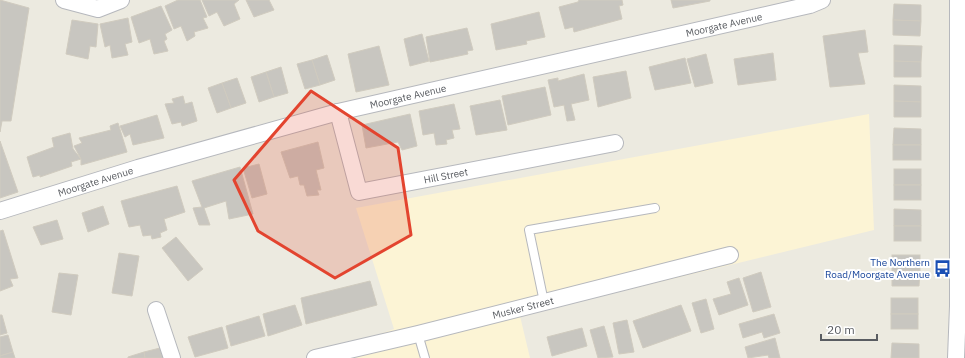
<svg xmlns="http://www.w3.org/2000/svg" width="965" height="358" viewBox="0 0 965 358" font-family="'IBM Plex Sans',sans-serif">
	<rect width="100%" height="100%" fill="#eceae0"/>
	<path fill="#fcf4d5" d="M869,114L874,230L520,316L530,358H313L394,329L356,208Z"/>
	<g fill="#c8c6c0" stroke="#d0cbbf">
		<path d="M0,0L29,8L11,121H2L0,132Z"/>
		<path d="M178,0H200L207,17L203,18L208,28L194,32L195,36L187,41L181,26L174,29L165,6Z"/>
		<path d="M202,0H239L234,4L240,19L224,26L217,12L209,16Z"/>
		<path d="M246,0H269L274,10L254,17Z"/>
		<path d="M579,0H622L623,5L619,6L622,19L574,32L573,27L565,29L559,7L578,2Z"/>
		<path d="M671,0H710V1L673,8Z"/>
		<path d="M894,4L921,5V21L893,20Z"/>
		<path d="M161,6L172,30L165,34L167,39L164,41L168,51L154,54L150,39L139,43L131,17Z"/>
		<path d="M539,12L545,37L526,41L527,44L496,50L491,24Z"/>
		<path d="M128,18L132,42L125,44L128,55L112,58L110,45L105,47L100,24Z"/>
		<path d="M72,20L98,24L96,47L90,46L88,59L66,54Z"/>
		<path d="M893,20L921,21L920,36L893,35Z"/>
		<path d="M467,28L473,50L467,51L468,54L430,62L426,37Z"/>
		<path d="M865,30L868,52L858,53L865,84L830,87L823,36Z"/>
		<path d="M422,34L429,61L410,66L404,39Z"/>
		<path d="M894,45L922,46L921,62L894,61Z"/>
		<path d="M379,46L389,85L356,92L348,54Z"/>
		<path d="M773,53L776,80L738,85L734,59Z"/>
		<path d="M706,54L713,83L695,87L687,59Z"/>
		<path d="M327,55L335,80L320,85L312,60Z"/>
		<path d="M685,58L691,83L655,90L649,67Z"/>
		<path d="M312,60L320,85L305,89L297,64Z"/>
		<path d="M894,61L921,62V77H894Z"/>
		<path d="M281,67L288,93L274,97L266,72Z"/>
		<path d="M626,71L631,98L598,107L593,77Z"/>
		<path d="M266,72L274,97L259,102L251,77Z"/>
		<path d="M584,74L589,100L571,104L575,120L567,121L564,105L554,107L548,80L558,78V81Z"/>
		<path d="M237,78L246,103L231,108L222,83Z"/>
		<path d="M222,83L231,108L217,113L208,88Z"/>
		<path d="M894,85L921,86V102L894,101Z"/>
		<path d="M545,87L551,115L508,125L502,96Z"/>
		<path d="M183,96L185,104L192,102L197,121L182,126L181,122L172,124L165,104L174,103L172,99Z"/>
		<path d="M500,100L507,130L476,135L470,106Z"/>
		<path d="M894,101L921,102V117H894Z"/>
		<path d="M454,104L460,129L452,130L454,138L446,140L447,144L436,145L434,133L423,135L419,111Z"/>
		<path d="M410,114L417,146L402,150L398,142L366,148L362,125Z"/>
		<path d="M157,115L164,138L133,145L130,134L125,137L120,126Z"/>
		<path d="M118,123L127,152L81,165V159L74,146L82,143L79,138L111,130L110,126Z"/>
		<path d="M894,128L921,129V145H893Z"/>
		<path d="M70,133L73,149L81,159L71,162L72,166L40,177V175L33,177L27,157L54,147L52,138Z"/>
		<path d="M0,141L18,192L0,198Z"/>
		<path d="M318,142L324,168L316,170L321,190H317L319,195L307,196L304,185H300L298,176L290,178L281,152Z"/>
		<rect x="893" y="145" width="28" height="15"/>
		<path d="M259,164L267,194L252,198L243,168Z"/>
		<path d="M240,167L253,214L229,219L226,201L204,208L210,225H199L193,208L202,207L192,181Z"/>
		<rect x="894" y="169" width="27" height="16"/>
		<rect x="894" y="185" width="27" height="15"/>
		<path d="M177,186L185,212L164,219L167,230L160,233L161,237L152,239L151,235L143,236L140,225L129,227L121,201Z"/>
		<path d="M103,206L109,224L88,232L82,213Z"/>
		<path d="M894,209L921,210V226H894Z"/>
		<path d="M57,220L63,239L41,245L33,227Z"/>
		<rect x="894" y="226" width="27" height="15"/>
		<path d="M3,230L18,278L10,279L13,286L0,291V231Z"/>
		<path d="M176,237L203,269L188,281L162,248Z"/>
		<path d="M119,253L139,256L132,296L112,293Z"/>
		<rect x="892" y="255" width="28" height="16"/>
		<path d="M892,271H920L919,286H892Z"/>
		<path d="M761,272L771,307L753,312L743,278Z"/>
		<path d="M59,273L78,275L71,315L52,312Z"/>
		<path d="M739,278L748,305L719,315L713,299L731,294L727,282Z"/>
		<path d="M370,281L377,305L306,324L301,298Z"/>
		<rect x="891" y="298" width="27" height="16"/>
		<path d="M706,299L714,329L701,333L692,303Z"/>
		<path d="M295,305L302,325L268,336L263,314Z"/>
		<path d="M681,305L691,331L643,348L633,321Z"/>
		<path d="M774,314L780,333L764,338L762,332L743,338L739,324Z"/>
		<rect x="891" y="314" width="27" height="15"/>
		<path d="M0,315H2L7,333L0,335Z"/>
		<path d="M259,316L265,336L231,346L226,326Z"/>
		<path d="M627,320L634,352L619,354L613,323Z"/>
		<path d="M604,326L613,357L598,358L590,330Z"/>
		<path d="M222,327L228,348L195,357L188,337Z"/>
		<path d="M582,328L587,346L552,356L547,337Z"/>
		<path d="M8,335L13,352L0,356V337Z"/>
		<path d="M775,338L780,358H769L768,355L748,358L745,347Z"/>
		<path d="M892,343L919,344V358H891Z"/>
		<path d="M160,348L163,358H145L144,352Z"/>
		<path d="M13,352L15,358H0V356Z"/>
		<path d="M144,352L145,358H128V357Z"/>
	</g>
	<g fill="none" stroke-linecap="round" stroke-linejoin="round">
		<defs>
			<g id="lane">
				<path d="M544,302L529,230L655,208"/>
				<path d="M418,334L425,358"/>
			</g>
			<g id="street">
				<path d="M64,0L98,9L121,0"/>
				<path id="s1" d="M338,112L359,192L615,143"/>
				<path id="s2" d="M0,211L138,168L338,112L810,5L822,0"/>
				<path d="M156,310L172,358"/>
				<path id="s3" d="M315,358L418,334L730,255"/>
				<path d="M956,358L958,306V0"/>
			</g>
		</defs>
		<use href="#lane" stroke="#b6b8bd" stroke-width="10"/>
		<use href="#street" stroke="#b6b8bd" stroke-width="18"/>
		<use href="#lane" stroke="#fff" stroke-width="8"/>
		<use href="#street" stroke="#fff" stroke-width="16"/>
	</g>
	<path fill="#e3442f" fill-opacity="0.2" stroke="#e3442f" stroke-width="3" stroke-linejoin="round" d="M311,91L398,148L411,235L335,278L258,231L234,180Z"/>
	<defs>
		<symbol id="bus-bare" viewBox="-9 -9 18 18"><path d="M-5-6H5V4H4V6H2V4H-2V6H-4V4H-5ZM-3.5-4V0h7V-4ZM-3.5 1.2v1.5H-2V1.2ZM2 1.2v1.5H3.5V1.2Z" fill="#1a4fb4" stroke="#fff" stroke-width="2.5" paint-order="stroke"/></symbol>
	</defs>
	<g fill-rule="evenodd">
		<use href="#bus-bare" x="930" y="256" width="25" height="25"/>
	</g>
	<g text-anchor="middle" stroke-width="4" stroke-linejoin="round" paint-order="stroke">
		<g font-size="10" fill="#595c61" stroke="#fff">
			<text dy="4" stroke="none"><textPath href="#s2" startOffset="748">Moorgate Avenue</textPath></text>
			<text dy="4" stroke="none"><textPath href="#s2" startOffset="424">Moorgate Avenue</textPath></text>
			<text dy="4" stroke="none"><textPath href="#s1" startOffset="171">Hill Street</textPath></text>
			<text dy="4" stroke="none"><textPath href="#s2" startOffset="100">Moorgate Avenue</textPath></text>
			<text dy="4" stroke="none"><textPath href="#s3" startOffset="214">Musker Street</textPath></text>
		</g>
		<g font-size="10" fill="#164399" stroke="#fff" text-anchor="end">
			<text x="930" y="266">The Northern<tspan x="930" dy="12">Road/Moorgate Avenue</tspan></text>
		</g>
	</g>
	<path d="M821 334v6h56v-6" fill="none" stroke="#595c61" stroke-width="2"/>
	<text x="827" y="334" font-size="12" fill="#595c61" stroke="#ffffff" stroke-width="3" paint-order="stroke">20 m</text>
</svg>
